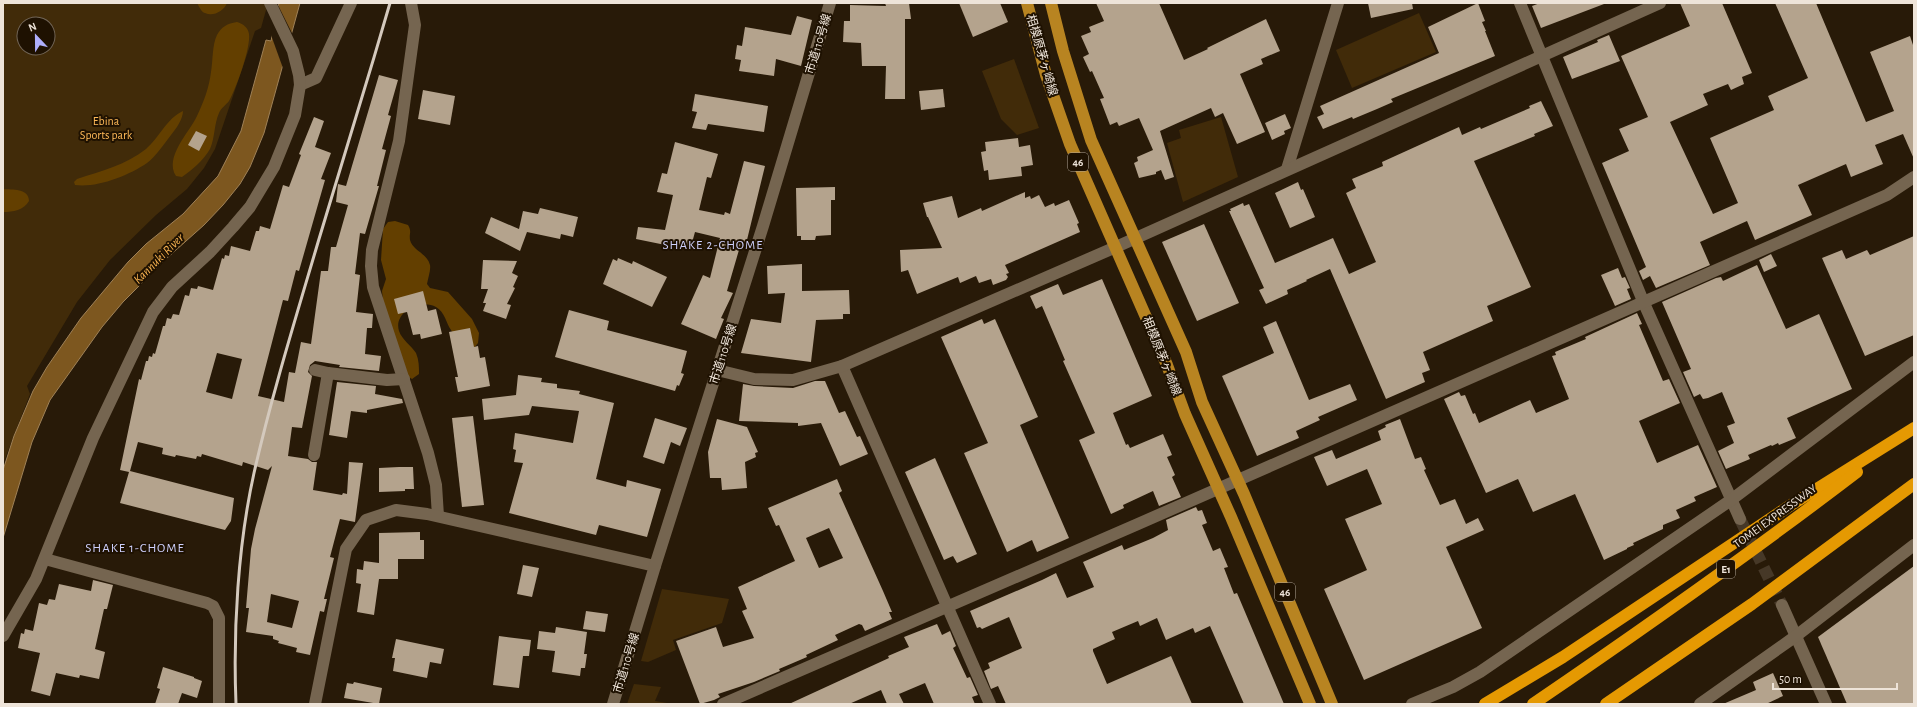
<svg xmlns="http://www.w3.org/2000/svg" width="1917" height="707" viewBox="0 0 1917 707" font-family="'Alegreya Sans','Noto Sans JP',sans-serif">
	<rect width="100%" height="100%" fill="#281a08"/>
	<g fill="#412b09" fill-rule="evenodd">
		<path d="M3,3H268L261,28L255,31L215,149L204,168L187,189L156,215L110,260L77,302L27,386L30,394L3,464ZM24,24H48V48H24Z"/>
		<path d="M1419,13L1436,52L1352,88L1336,50Z"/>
		<path d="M1014,59L1039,128L1017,135L1001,119L982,71Z"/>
		<path d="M1221,117L1238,177L1183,202L1167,143L1181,138L1179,130Z"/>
		<path d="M662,589L729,599L722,623L673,640L676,650L648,662L641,661Z"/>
		<path d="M634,684L661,687L655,701L673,704H627Z"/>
	</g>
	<g fill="#633f00">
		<path d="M197,3H227C224,11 213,17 205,13C201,12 199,6 197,3Z"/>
		<path d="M237,22C243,24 248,27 249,34C251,47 236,89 229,101C226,105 221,108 219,113C214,124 215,138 210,149C203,161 193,169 182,177L176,176C164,157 189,133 197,116C204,101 209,88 211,72C213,61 212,45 217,35C222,26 227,24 237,22Z"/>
		<path d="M183,111C183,119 176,129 171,135C164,144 156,156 147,163C128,176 97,188 75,185L74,182L77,179C101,171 126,165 146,149C159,138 167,118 183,111Z"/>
		<path d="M3,189C12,190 29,188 29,201C24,210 13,212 3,212Z"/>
		<path d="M395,221L408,225C412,232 409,233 410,240C413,251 427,253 430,265C431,270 428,278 427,284L430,288L448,292L472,319L479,333L478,343L474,348H463C459,342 454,336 451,330C446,323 445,312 436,307C421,298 393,312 399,331C402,340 411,345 416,353C419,360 419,367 419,374L412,379L406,375L384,309L382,291L386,279L381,260L383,229L388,222Z"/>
	</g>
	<path fill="#7d571f" stroke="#9f8157" d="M279,3H300L264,133L250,167L240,184L223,205L204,225L167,258L123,302L102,327L50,400L32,442L3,538V470L14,436L33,391L47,367L81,318L128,262L146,244L183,214L218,176L241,131L266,40L271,41Z"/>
	<path fill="#281a08" d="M277,3L293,35L284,71L271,35Z"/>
	<g fill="#b4a38d" fill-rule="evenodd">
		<path d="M885,3H909L911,19H905V99H885L886,66H862L861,43L843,42L844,21H850V5L886,6Z"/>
		<path d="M959,3H1000L1008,22L973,37Z"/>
		<path d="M1096,3H1159L1184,60L1208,49L1207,48L1266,19L1280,51L1261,59L1263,64L1240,74L1265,132L1237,144L1223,113L1215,117L1211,108L1160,131L1174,177L1165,180L1161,170L1156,172V174L1139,178L1134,163L1138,161L1137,157L1153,150L1139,118L1119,126L1117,122L1110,125L1100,99L1104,98L1092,71L1090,72L1083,57L1089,54L1081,36L1091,32L1089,27L1104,21Z"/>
		<path d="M1368,3H1412L1413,9L1371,18Z"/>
		<path d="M1478,3L1485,21L1482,22L1486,31H1485L1495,56L1391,99L1393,102L1377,109L1353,119L1352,117L1323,129L1317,117L1324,114L1320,106L1439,53L1428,27Z"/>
		<path d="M1540,3H1604V4L1541,28L1532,6Z"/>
		<path d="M1680,3H1722L1752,73L1742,77L1744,84L1731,90L1728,84L1703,94L1708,105L1670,122L1713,214L1738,203L1710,138L1774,110L1768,96L1808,78L1775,3H1816L1866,122L1894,111L1870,52L1910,36L1914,48V159L1903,134L1875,145L1883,164L1851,177L1846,164L1798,185L1812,215L1755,240L1747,221L1700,242L1710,265L1656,288L1650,276L1643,280L1639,271L1646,267L1602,163L1629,151L1619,129L1648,117L1621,56L1690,26Z"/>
		<path d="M797,16L812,20L801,66L776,59L774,76L739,71L741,60L735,59L737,45L742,46L745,27L791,35Z"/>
		<path d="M1609,35L1620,61L1572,79L1563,57L1598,42L1597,40Z"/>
		<path d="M379,75L398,80L388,115L391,116L382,149L386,150L377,186H379L365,234L360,233L355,274L360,275L356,312L373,314L372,328H367L365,354L381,356L379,371L339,367L340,365L315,361L310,365L308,372L312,376L302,428L292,427L288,456L308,459L312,462H317L313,490L342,495L343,493L347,494L349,462L363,463L355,522L340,519L330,557L334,558L324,599H327L324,612L320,611L310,655L296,652L297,648L278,643L279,641L273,639V636L246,632L249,608H246L251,549L255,529L272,466L268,470L243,462L242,466L202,454L201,457L197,456L196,459L176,455L175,457L162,454L163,448L138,442L130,471L234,498L231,521L225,530L120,503L129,472L120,470L139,379L141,380L146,361H148L149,356L152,357L153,353L155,354L163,326H165L167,318L171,319L173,314L179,315L185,295L189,296L191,288L197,289L198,286L213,290L222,258L224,259L225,255L229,256L231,246L250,251L256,231H259L260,226L270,229L283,185L289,187L301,155L299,154L314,117L324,121L315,147L331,153L321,179L325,180L299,271L296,270L288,301L283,300L258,396L284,402L289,372L295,373L301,342L311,344L321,271H328L331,247H336L348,205L336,202L338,184L346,186ZM217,353L242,359L232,399L206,392ZM271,594L299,601L292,628L267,622Z"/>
		<path d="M943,89L945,107L921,110L919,91Z"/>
		<path d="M423,90L455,96L450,125L418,119Z"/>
		<path d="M695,94L768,106L764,132L708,124L706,130L692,128L697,112L692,111Z"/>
		<path d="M1541,101L1553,126L1534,134L1535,136L1474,161L1531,287L1487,306L1493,321L1423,352L1430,370L1422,373L1425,382L1386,399L1330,269L1306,280L1307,281L1287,290L1288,294L1266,304L1259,290L1264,288L1229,211H1231L1230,209L1243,203L1244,206L1249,204L1275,263L1333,238L1349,274L1376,262L1346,193L1356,188L1352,179L1383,166L1382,162L1459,127L1462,135L1480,127L1481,129L1530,108L1529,106Z"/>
		<path d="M1285,114L1291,128L1284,131L1285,134L1272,140L1265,123Z"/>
		<path d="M196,131L207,136L199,151L188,145Z"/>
		<path d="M1018,138L1019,147L1030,145L1033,165L1021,167L1022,176L989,180L988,170L984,171L981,152L986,151L985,142Z"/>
		<path d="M675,142L718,154L711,178L707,177L699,210L724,215L725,212L730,214L744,161L765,166L746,244L741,243L727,291L733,293L721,318L724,319L716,339L681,324L703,275L710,278L720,238L695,232L690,250L636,239L638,227L665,230L673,195L657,192L662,173L667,174Z"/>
		<path d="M1298,182L1301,190L1303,189L1315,217L1290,228L1275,193Z"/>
		<path d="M835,187V200H831V235L816,236L815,240H801V236H797L796,188Z"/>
		<path d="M1025,192V198L1030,196L1031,199L1039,195L1045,207L1054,203L1055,206L1069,200L1079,223L1077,224L1080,232L1005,265L1009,273L1006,274L1008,277L1006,280L993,285L991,279L979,283L976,276L960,283L958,277L917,294L908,270L901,272L900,250L942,248L928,217H927L923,203L952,196L958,218L981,208L982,211Z"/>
		<path d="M540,208L578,217L573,237L561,234L560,239L527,232L520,251L485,233L491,217L519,229L523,211L538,214Z"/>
		<path d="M1204,224L1239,303L1197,321L1162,242Z"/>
		<path d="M1914,236V335L1865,356L1822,258L1842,250L1846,259L1867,250L1870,255Z"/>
		<path d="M1771,254L1777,266L1764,272L1759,260Z"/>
		<path d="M618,258L632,264L633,261L667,277L652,307L603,284L613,259L617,261Z"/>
		<path d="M483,260L517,261L512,273L518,276L513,287L515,288L507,304L511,305L506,319L483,311L486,303H483L488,289H481Z"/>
		<path d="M802,264V291L849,290L850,314H843V319L816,320L811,362L741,353L751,319L781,323L785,293L768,294L767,266Z"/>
		<path d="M1757,265L1786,329L1819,314L1852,389L1787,418L1796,438L1779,445L1778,443L1772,446L1771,445L1748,455L1750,459L1726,469L1718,451L1734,443L1727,426L1735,423L1722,392L1708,398L1703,399L1700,394L1694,397L1683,372L1691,369L1662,302L1716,278L1721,277L1723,281Z"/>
		<path d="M1618,268L1622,278L1625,277L1630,288L1627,289L1631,299L1615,306L1601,275Z"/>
		<path d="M1102,279L1152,396L1113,413L1126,445L1128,444L1130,448L1163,434L1172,455L1167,457L1175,475L1172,477L1181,497L1159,506L1153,491L1123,505L1124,508L1111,514L1079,440L1095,433L1063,361L1065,360L1042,306L1036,309L1030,296L1058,284L1063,295Z"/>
		<path d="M423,291L428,311L436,309L442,334L421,339L420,334L413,335L407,312L398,314L394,299Z"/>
		<path d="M569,310L609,321L607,330L687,351L681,373L684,374L679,386L677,385L675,391L555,357Z"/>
		<path d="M1637,313L1642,324L1639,325L1663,381L1669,379L1680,403L1639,421L1657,463L1698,445L1717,487L1694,497L1696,501L1676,510L1680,518L1663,525V529L1633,543L1634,545L1627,548V549L1604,560L1575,494L1533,512L1518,479L1486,493L1444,399L1459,392L1461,396L1465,395L1473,414L1475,413L1479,423L1530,400L1536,413L1569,399L1552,356L1556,355L1555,352L1586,339L1585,337Z"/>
		<path d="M982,319L984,324L995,319L1038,417L1020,425L1069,538L1037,552L1032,540L1007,552L964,453L988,443L941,337Z"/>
		<path d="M1276,321L1309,400L1350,384L1357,400L1318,417L1320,420L1296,431L1299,438L1257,456L1222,376L1274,353L1263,327Z"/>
		<path d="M470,328L474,347L478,346L480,358L485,357L490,386L458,392L455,377H458L449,332Z"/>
		<path d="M518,375L542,378L541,382L557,384V388L580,391L579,394L614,403L596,479L626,487L627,480L661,489L647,537L599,525L596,535L509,513L523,463L514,462L516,450L513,449L515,433L573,443L579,411L532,406L529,415L484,420L482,399L516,395Z"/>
		<path d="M815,381H825L839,413L845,411L857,437L860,436L868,454L840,466L821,423L798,426V423L739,421L743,384L754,386L793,388Z"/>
		<path d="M337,382L376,386L375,394L402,399L403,403L367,410V413L351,411L347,438L329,435Z"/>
		<path d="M473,416L484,505L462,507L452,418Z"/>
		<path d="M655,418L687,428L680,446L671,442L664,464L643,457Z"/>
		<path d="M717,419L747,427L758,452L755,453L756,457L745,462L747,488L722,490L721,478H710L708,452Z"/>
		<path d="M1400,419L1415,459L1421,457L1426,469L1424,470L1440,505L1455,499L1466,524L1478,518L1484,530L1446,547L1482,628L1364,680L1324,589L1367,570L1345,519L1382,504L1367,469L1327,486L1314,457L1332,450L1336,459L1381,440L1378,431L1386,427L1385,425Z"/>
		<path d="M935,458L977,554L957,563L953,556L944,560L905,472Z"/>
		<path d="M399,467H413L414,489H405V491L379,492V468Z"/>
		<path d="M837,479L842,491L839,493L883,591L892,612H889L892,619L865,631L862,625L859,624L835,635L838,640L806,655L807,657L779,669L780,671L754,682L718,694L720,697L714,700L700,704L676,641L716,627L723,647L754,638L742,611L747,609L738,587L795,561L779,525L776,526L768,508ZM829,528L843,558L819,568L806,538Z"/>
		<path d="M1196,507L1198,511L1202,510L1207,523L1202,525L1213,551L1220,548L1228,567L1224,568L1234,594L1237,593L1284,704H1244L1210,626L1195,633L1193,628L1166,640L1157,618L1140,626L1138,621L1112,632L1115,639L1093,649V651L1107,684L1171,656L1192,704H1006L998,686L991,689L984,671L990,668L988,663L1022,648L1009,617L982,629L980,627L977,628L970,611L1042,580L1056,573L1067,598L1094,587L1083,562L1122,545L1124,550L1153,538L1168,530L1166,520Z"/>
		<path d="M420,532V540H424V559H398V579H379L374,615L357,612L361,584L356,583L357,569L363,570L364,561L379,563V533Z"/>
		<path d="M523,565L539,568L532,597L517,594Z"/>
		<path d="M1914,566V704H1847L1818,637Z"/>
		<path d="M93,580L113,585L107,609H104L95,649L105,652L99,679L80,675L79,678L56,673L50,696L31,691L40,653L18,648L21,633L24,634L25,629L33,631L39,603L47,605L49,599L55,600L59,584L91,591Z"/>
		<path d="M586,611L608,614L605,632L583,629Z"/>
		<path d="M937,624L942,635L950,631L956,646L953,648L967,678L970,677L978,695L972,697L975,704H934L925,683L899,694L904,704H887L881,690L849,704H789L889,658L888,656L909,647L904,637Z"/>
		<path d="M556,627L587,632L584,654H587L585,668H581L580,676L552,672L555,651L537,649L539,631L555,633Z"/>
		<path d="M499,636L531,640L529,656H523L519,688L493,685Z"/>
		<path d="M396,639L444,649L441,664L430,662L427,678L393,671L395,658H392Z"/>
		<path d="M163,667L194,677V678L202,681L197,698L182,693L178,704H155L160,689L157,688Z"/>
		<path d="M1773,673L1783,696L1766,704H1723L1756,690L1753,682Z"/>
		<path d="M354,682L382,688L379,704L344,698L347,683L353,684Z"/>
	</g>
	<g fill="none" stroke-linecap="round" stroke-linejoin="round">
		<path stroke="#463827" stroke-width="12" stroke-dasharray="12 6" stroke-linecap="butt" d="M1740,519L1782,605"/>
		<g stroke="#756550" stroke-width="12">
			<path d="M411,3L415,25L399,141L372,250L371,266L373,287L428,453L436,485L438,516"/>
			<path d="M1520,3L1643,301L1740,519"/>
			<path d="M300,85L316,78L351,3"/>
			<path d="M1287,169L1338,3"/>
			<path d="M842,366L990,704"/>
			<path d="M315,370L328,373"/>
			<path d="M717,370L754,379L793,380L842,366L1116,247L1660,3"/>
			<path d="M314,455L328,373L387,380L404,379"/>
			<path d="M45,559L207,603L213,606L219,618V704"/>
			<path d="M1782,605L1826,704"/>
			<path d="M3,636L36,579L93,438L153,312L172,287L210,252L233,227L250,207L274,167L295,115L300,85L299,75L293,51L270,3"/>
			<path d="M315,704L346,549L366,520L396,510L427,514L655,566"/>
			<path d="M613,704L655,566L763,226L830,3"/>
			<path d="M723,704L1138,524L1887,195L1914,177"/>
			<path d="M1412,704L1453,687L1480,672L1731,500L1914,362"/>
			<path d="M1700,704L1796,636L1914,545"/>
		</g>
		<g stroke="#b88421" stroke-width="12">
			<path d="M1027,3L1046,75L1070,144L1167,365L1185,414L1231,517L1310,704"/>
			<path d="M1051,3L1063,51L1091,140L1186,352L1202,402L1244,494L1332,704"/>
		</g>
		<g stroke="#e59902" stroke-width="12">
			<path d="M1485,704L1563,657L1791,505L1914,428"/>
			<path d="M1533,704C1643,629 1751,553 1857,472"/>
			<path d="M1606,704L1752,604L1914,484"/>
		</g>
		<path stroke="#d4c9bd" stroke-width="3" d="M236,704C233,630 238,545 254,473C272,394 296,317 319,239C343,161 367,82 390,3"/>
	</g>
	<g text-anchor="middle" stroke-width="4" stroke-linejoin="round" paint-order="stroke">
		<g fill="#1e1101" stroke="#b0a598" stroke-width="1">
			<rect x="1068" y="153" width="20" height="18" rx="3"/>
			<rect x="1717" y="560" width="18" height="18" rx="3"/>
			<rect x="1275" y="583" width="20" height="18" rx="3"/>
		</g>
		<g font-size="11" font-weight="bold" fill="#eee4d9">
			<text x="1078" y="166">46</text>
			<text x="1726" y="573">E1</text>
			<text x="1285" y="596">46</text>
		</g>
		<g font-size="12" fill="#eee4d9" stroke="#1e1101">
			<text transform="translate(818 44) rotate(-73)" y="4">市道110号線</text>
			<text transform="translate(1042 55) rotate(74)" y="4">相模原茅ヶ崎線</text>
			<text transform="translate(723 354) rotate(-72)" y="4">市道110号線</text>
			<text transform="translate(1162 356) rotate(68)" y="4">相模原茅ヶ崎線</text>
			<text transform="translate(1775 516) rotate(-36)" y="4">TOMEI EXPRESSWAY</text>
			<text transform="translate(626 663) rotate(-73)" y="4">市道110号線</text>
		</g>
		<g font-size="12" fill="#ffba58" stroke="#1e1101">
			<text x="106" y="125">Ebina<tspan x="106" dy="14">Sports park</tspan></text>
		</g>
		<g font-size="13" letter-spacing="1" fill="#ced0fc" stroke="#1e1101">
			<text x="713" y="249">SHAKE 2-CHOME</text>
			<text x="135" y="552">SHAKE 1-CHOME</text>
		</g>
		<g font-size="13" font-style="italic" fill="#f7b250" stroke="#1e1101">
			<text transform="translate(158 258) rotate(-45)" y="5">Kannuki River</text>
		</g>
	</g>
	<rect width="1917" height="707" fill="none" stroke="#eee4d9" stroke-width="8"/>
	<g transform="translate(36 36) rotate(338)"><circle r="19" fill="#1e1101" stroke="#716557"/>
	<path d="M0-3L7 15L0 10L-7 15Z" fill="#aeaefb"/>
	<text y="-6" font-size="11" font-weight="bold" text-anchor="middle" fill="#eee4d9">N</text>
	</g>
	<path d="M1773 683v6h124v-6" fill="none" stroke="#eee4d9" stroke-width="2"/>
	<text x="1779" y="683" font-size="12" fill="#eee4d9" stroke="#1e1101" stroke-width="3" paint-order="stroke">50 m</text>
</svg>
